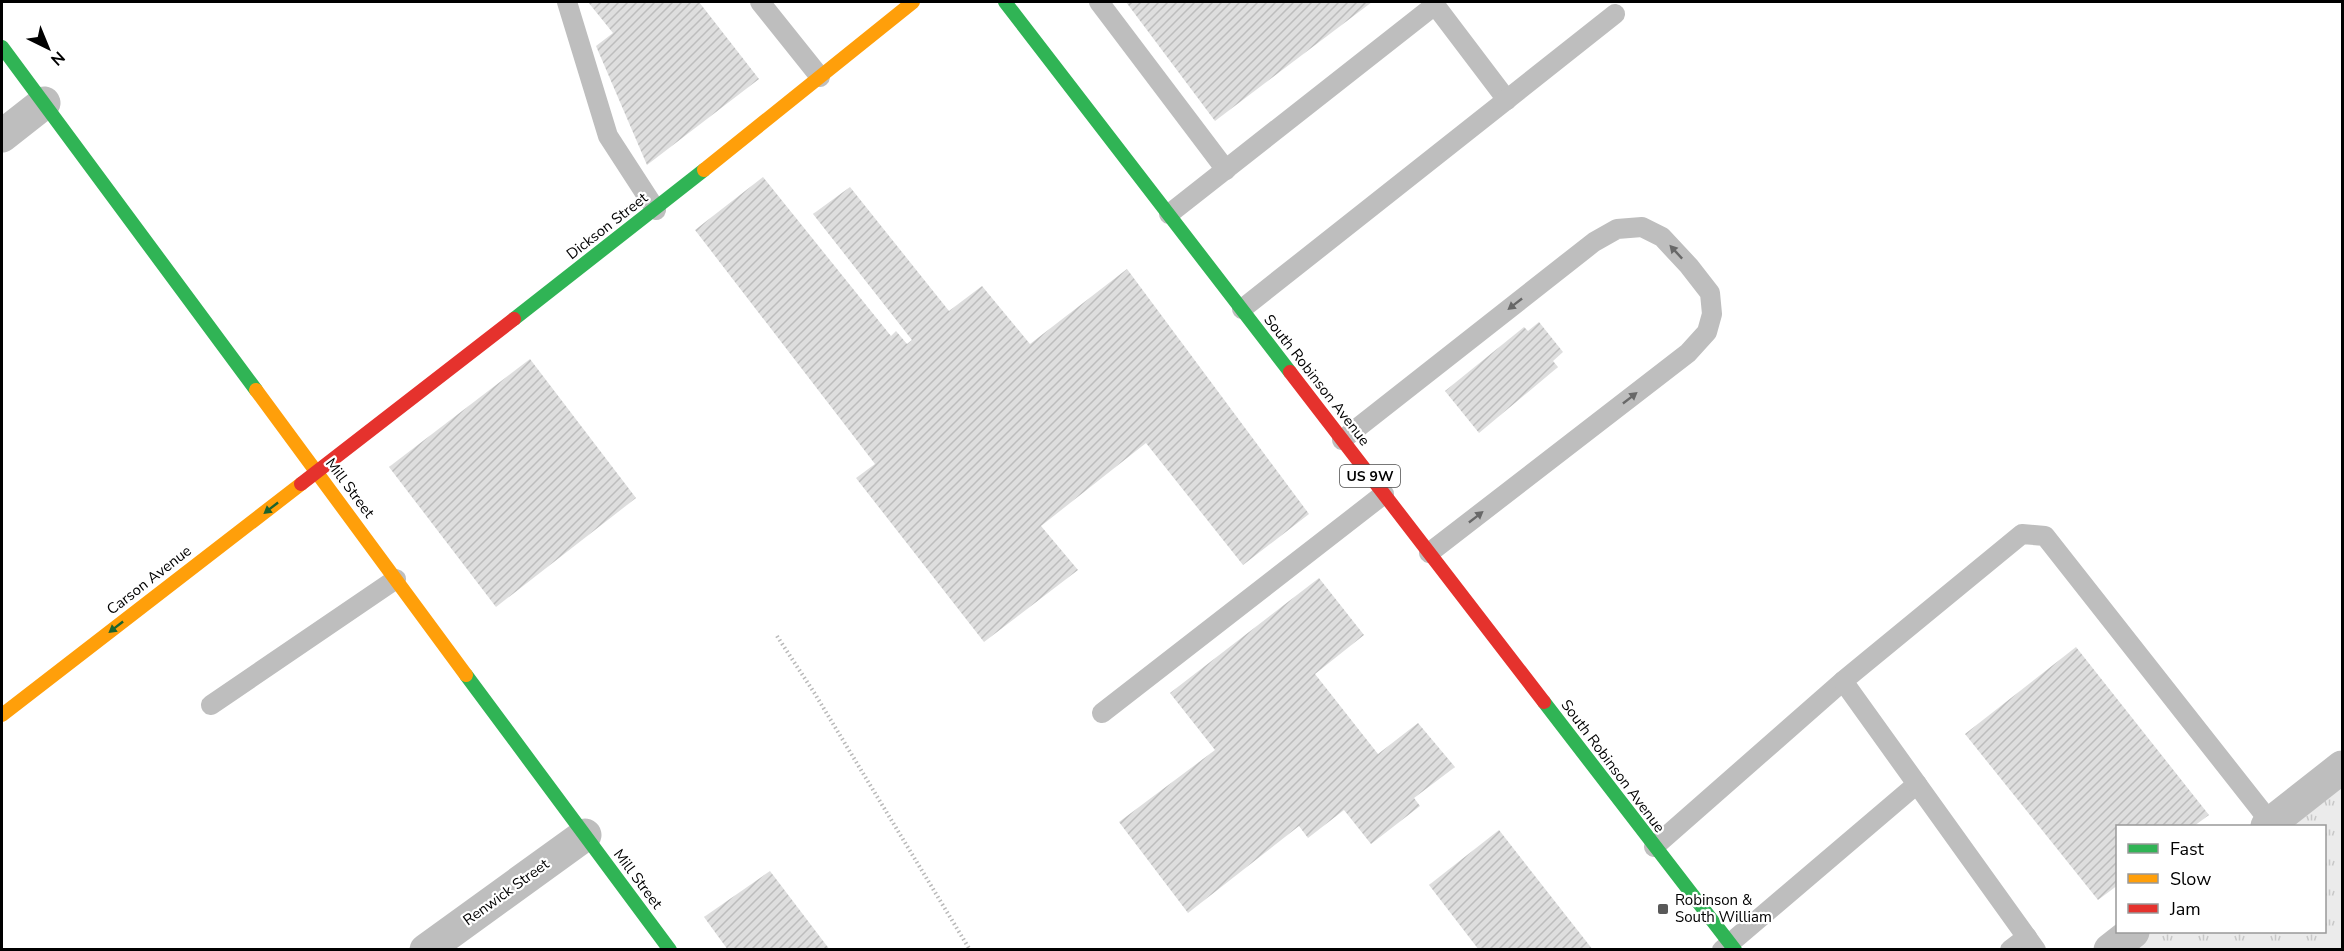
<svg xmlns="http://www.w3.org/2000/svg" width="2344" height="951" viewBox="0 0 2344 951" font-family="'Nunito Sans',sans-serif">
	<defs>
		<pattern id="park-tufts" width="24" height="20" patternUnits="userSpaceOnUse" patternTransform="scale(1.5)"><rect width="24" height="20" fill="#ebebeb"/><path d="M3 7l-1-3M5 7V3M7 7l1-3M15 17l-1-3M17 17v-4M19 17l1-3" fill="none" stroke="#c8c8c8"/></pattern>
		<pattern id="building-hatch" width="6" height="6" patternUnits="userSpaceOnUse" patternTransform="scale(1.5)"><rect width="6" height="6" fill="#dedede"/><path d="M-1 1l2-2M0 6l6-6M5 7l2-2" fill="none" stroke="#bdbdbd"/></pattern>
	</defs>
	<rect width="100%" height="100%" fill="#fff"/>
	<path fill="url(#park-tufts)" d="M2342,774V949L2117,950L2140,932H2324V826H2275Z"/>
	<g fill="url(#building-hatch)">
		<path d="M588,2H699L759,79L647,165L596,46L613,33Z"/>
		<path d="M1126,2H1372L1215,121Z"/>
		<path d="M763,177L891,336L896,331L907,344L912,340L813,214L850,187L949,311L982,286L1030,344L1127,269L1309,514L1243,565L1146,443L1041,526L1078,570L984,642L856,478L875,464L695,230Z"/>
		<path d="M1539,322L1563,352L1553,361L1558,367L1479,433L1445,391L1524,327L1528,331Z"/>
		<path d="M530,359L636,498L496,607L389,467Z"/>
		<path d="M1319,578L1364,635L1315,674L1378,754L1418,723L1455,767L1414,798L1420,806L1371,844L1344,810L1308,838L1299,826L1188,913L1119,822L1215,750L1170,693Z"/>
		<path d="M2076,647L2209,815L2194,826H2118V885L2098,900L1965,734Z"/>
		<path d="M1499,830L1593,950H1479L1429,885Z"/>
		<path d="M770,871L830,950H728L704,917Z"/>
	</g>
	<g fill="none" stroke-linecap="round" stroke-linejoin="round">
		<path stroke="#b9b9b9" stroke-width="4" stroke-dasharray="1.5 3" stroke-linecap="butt" d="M777,636L815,694L970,950"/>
		<g stroke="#bebebe" stroke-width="20">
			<path d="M567,2L608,136L656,210"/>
			<path d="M760,2L820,77"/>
			<path d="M1099,2L1226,170"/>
			<path d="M1169,214L1435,5L1507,100"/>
			<path d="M1242,309L1615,14"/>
			<path d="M1342,440L1594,242L1617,229L1642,227L1662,237L1689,266L1710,293L1712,314L1707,332L1688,353L1429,553"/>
			<path d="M211,705L396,579"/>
			<path d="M1102,713L1384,494"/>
			<path d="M1654,847L1843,681"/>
			<path d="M1722,950L1917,784"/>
			<path d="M2010,950L2027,937"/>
			<path d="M2036,950L1843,681L2022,534L2045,536L2271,823"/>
		</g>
		<g stroke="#bebebe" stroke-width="33">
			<path d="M2,136L44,103"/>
			<path d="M2267,826L2342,767"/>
			<path d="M426,950L585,835"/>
			<path d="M2110,950L2133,932"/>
		</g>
		<g stroke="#30b455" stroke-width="14">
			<path d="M1005,2L1290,372"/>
			<path d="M2,47L256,390"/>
			<path d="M514,319L704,170"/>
			<path d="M466,675L670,950"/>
			<path d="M1544,702L1735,950"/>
		</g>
		<g stroke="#ff9f0a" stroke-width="14">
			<path d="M704,170L913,2"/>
			<path d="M256,390L466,675"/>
			<path d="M2,715L301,484"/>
		</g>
		<g stroke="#e5322d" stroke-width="14">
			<path d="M1290,372L1544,702"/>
			<path d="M301,484L514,319"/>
		</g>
	</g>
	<defs><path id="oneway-solid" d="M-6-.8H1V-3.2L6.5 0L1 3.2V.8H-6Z" transform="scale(1.5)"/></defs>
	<g fill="#686868">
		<use href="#oneway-solid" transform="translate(1676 252) rotate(-133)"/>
		<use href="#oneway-solid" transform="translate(1515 304) rotate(142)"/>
		<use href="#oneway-solid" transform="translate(1630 398) rotate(-38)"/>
		<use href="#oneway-solid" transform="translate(1476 517) rotate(-38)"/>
	</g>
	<g fill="#1a632f">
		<use href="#oneway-solid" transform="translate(271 508) rotate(142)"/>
		<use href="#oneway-solid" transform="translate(116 627) rotate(142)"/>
	</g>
	<rect fill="#595959" stroke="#fff" stroke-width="2" x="1657" y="903" width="12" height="12" rx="3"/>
	<g text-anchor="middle" stroke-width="4.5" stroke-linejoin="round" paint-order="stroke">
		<rect fill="#fff" stroke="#4c4c4c" stroke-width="1.5" x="1340" y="465" width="60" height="22" rx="4.5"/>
		<g font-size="14" font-weight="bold" fill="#000">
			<text x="1370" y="481">US 9W</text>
		</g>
		<g font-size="15" fill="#000" stroke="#fff">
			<text transform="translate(607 226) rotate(-38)" y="5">Dickson Street</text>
			<text transform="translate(1317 380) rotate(52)" y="5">South Robinson Avenue</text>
			<text transform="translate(350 488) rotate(53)" y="5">Mill Street</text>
			<text transform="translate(149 580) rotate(-38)" y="5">Carson Avenue</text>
			<text transform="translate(1613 766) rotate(53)" y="5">South Robinson Avenue</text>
			<text transform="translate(638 879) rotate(53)" y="5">Mill Street</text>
			<text transform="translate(506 892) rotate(-36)" y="5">Renwick Street</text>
		</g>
		<g font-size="15" fill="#000" stroke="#fff" text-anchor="start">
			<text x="1675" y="905">Robinson &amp;<tspan x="1675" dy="17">South William</tspan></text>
		</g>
	</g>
	<rect width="2344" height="951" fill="none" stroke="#000000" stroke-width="6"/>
	<rect x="2116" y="825" width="210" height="108" fill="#ffffff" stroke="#999999" stroke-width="1.5"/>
	<rect x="2128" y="844" width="30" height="9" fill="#30b455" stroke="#999999" stroke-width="1.5"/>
	<text x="2170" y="855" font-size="18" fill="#000000">Fast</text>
	<rect x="2128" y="874" width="30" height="9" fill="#ff9f0a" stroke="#999999" stroke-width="1.5"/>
	<text x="2170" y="885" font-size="18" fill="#000000">Slow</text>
	<rect x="2128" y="904" width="30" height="9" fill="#e5322d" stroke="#999999" stroke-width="1.5"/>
	<text x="2170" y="915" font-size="18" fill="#000000">Jam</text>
	<g transform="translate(48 48) rotate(137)" stroke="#ffffff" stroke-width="4.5" paint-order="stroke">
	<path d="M0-4.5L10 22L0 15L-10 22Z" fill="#000000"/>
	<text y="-9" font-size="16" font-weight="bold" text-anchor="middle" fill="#000000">N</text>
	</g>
</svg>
